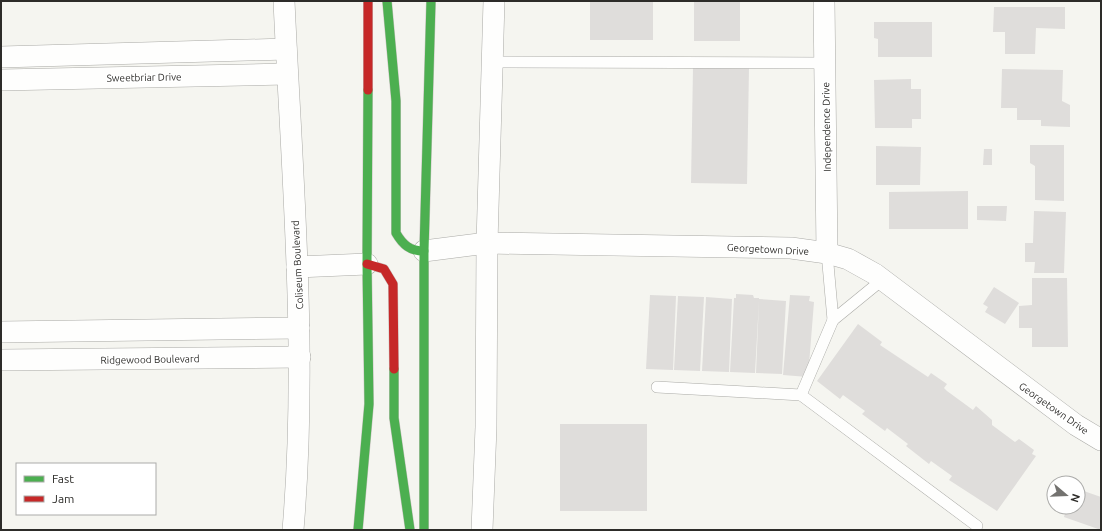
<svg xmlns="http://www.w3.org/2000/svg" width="1102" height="531" viewBox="0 0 1102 531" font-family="Ubuntu,sans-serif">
	<rect width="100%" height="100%" fill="#f5f5f0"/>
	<g fill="#dfdddb">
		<rect x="590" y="1" width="63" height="39"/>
		<rect x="694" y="1" width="46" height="40"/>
		<path d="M994,7H1065V29L1036,28L1035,54H1005V32H993Z"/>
		<path d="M874,22H932V57H878V39L874,38Z"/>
		<path d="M693,68H749L747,184L691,183Z"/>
		<path d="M1002,69L1063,70L1062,101L1070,105V127L1041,126V120H1017V108H1001Z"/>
		<path d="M911,79V89H921V119H912V128H875L874,80Z"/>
		<path d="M1030,145H1064V201L1035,200V166L1030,163Z"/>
		<path d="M876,146L921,147L920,185H876Z"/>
		<path d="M984,149H992V165H983Z"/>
		<path d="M968,191V229H889V192Z"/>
		<path d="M977,206H1007L1006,221L977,220Z"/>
		<path d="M1034,211L1066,212L1064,273H1034L1035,262H1025V243H1033Z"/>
		<path d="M1032,278H1067L1068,347H1032V328H1019V306L1032,305Z"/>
		<path d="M994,287L1019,303L1005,324L985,312L988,307L983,304Z"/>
		<path d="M736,294L753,295L754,298H759V299L786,301L782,374L756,373L759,301L755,373L730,372L734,298H736Z"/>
		<path d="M650,295L676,296L673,370L646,369Z"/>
		<path d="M790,295L810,296L809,301L814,302L808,377L783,375Z"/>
		<path d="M678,296L704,297L700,371L674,370Z"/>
		<path d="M706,297L732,299L729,372L702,371Z"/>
		<path d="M858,324L882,342L880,345L928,377L931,373L947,384L944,388L947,391L973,410L976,406L992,420V425L1015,442L1019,439L1034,450L1032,454L1036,456L997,511L949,480L952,476L931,461L929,464L906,446L908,444L887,428L885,431L862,414L865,411L843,395L840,399L817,381Z"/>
		<rect x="560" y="424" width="87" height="87"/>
		<path d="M1078,489L1101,497V530L1064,517L1067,507H1078Z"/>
	</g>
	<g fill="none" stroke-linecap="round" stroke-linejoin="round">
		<defs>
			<g id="lane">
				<path d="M492,62L825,63"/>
				<path d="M827,253L833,320L882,280"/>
				<path d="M833,320L801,395L977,526"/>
				<path d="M657,387L801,395"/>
			</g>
			<g id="street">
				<path d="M284,1C292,177 308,354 293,530"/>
				<path d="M824,1L827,253"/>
				<path d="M1,57L286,49"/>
				<path d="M1,80L286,74"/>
				<path d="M424,251L487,243L791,248L827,253L848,259L875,274L1076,425L1101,440"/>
				<path d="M297,267L367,264"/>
				<path d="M1,332L299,328"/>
				<path d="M1,360L300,357"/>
				<path d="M482,530L486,427L487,243L494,1"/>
			</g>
			<g id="fast">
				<path d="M387,1L396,101V233C403,245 410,251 424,251"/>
				<path d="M394,369V418L410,530"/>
				<path d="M358,530L369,404L367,264L368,90"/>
				<path d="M424,530V251L431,1"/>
			</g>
			<g id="jam">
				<path d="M368,90V1"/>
				<path d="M367,264L384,269L393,284L394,369"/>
			</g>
		</defs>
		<use href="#lane" stroke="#aaaaa6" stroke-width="12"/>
		<use href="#street" stroke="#aaaaa6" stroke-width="22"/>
		<use href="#fast" stroke="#c9c3c1" stroke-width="10"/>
		<use href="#jam" stroke="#c9c3c1" stroke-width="10"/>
		<use href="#lane" stroke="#fefefd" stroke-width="11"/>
		<use href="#street" stroke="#fefefd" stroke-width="21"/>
		<use href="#fast" stroke="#4caf50" stroke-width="9"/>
		<use href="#jam" stroke="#c62828" stroke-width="9"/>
	</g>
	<g text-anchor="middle" stroke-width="3" stroke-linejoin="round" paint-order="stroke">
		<g font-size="10" fill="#2d2c29" stroke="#fff">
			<text transform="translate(144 77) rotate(-1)" y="4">Sweetbriar Drive</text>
			<text transform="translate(826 127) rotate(-91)" y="4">Independence Drive</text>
			<text transform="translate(768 249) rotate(3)" y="4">Georgetown Drive</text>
			<text transform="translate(297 265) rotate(-93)" y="4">Coliseum Boulevard</text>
			<text transform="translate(150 359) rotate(-1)" y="4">Ridgewood Boulevard</text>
			<text transform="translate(1054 408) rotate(35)" y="4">Georgetown Drive</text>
		</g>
	</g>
	<rect width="1102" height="531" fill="none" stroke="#2d2c29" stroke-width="4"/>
	<rect x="16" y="463" width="140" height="52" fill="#ffffff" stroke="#ababa9"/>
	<rect x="24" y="476" width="20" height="6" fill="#4caf50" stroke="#ababa9"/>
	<text x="52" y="483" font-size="12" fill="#2d2c29">Fast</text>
	<rect x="24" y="496" width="20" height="6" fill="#c62828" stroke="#ababa9"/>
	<text x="52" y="503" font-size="12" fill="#2d2c29">Jam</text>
	<g transform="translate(1066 495) rotate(109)"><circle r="19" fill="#ffffff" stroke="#ababa9"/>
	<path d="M0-3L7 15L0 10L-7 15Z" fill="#73726f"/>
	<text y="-6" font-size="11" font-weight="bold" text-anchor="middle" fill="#2d2c29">N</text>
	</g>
</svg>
